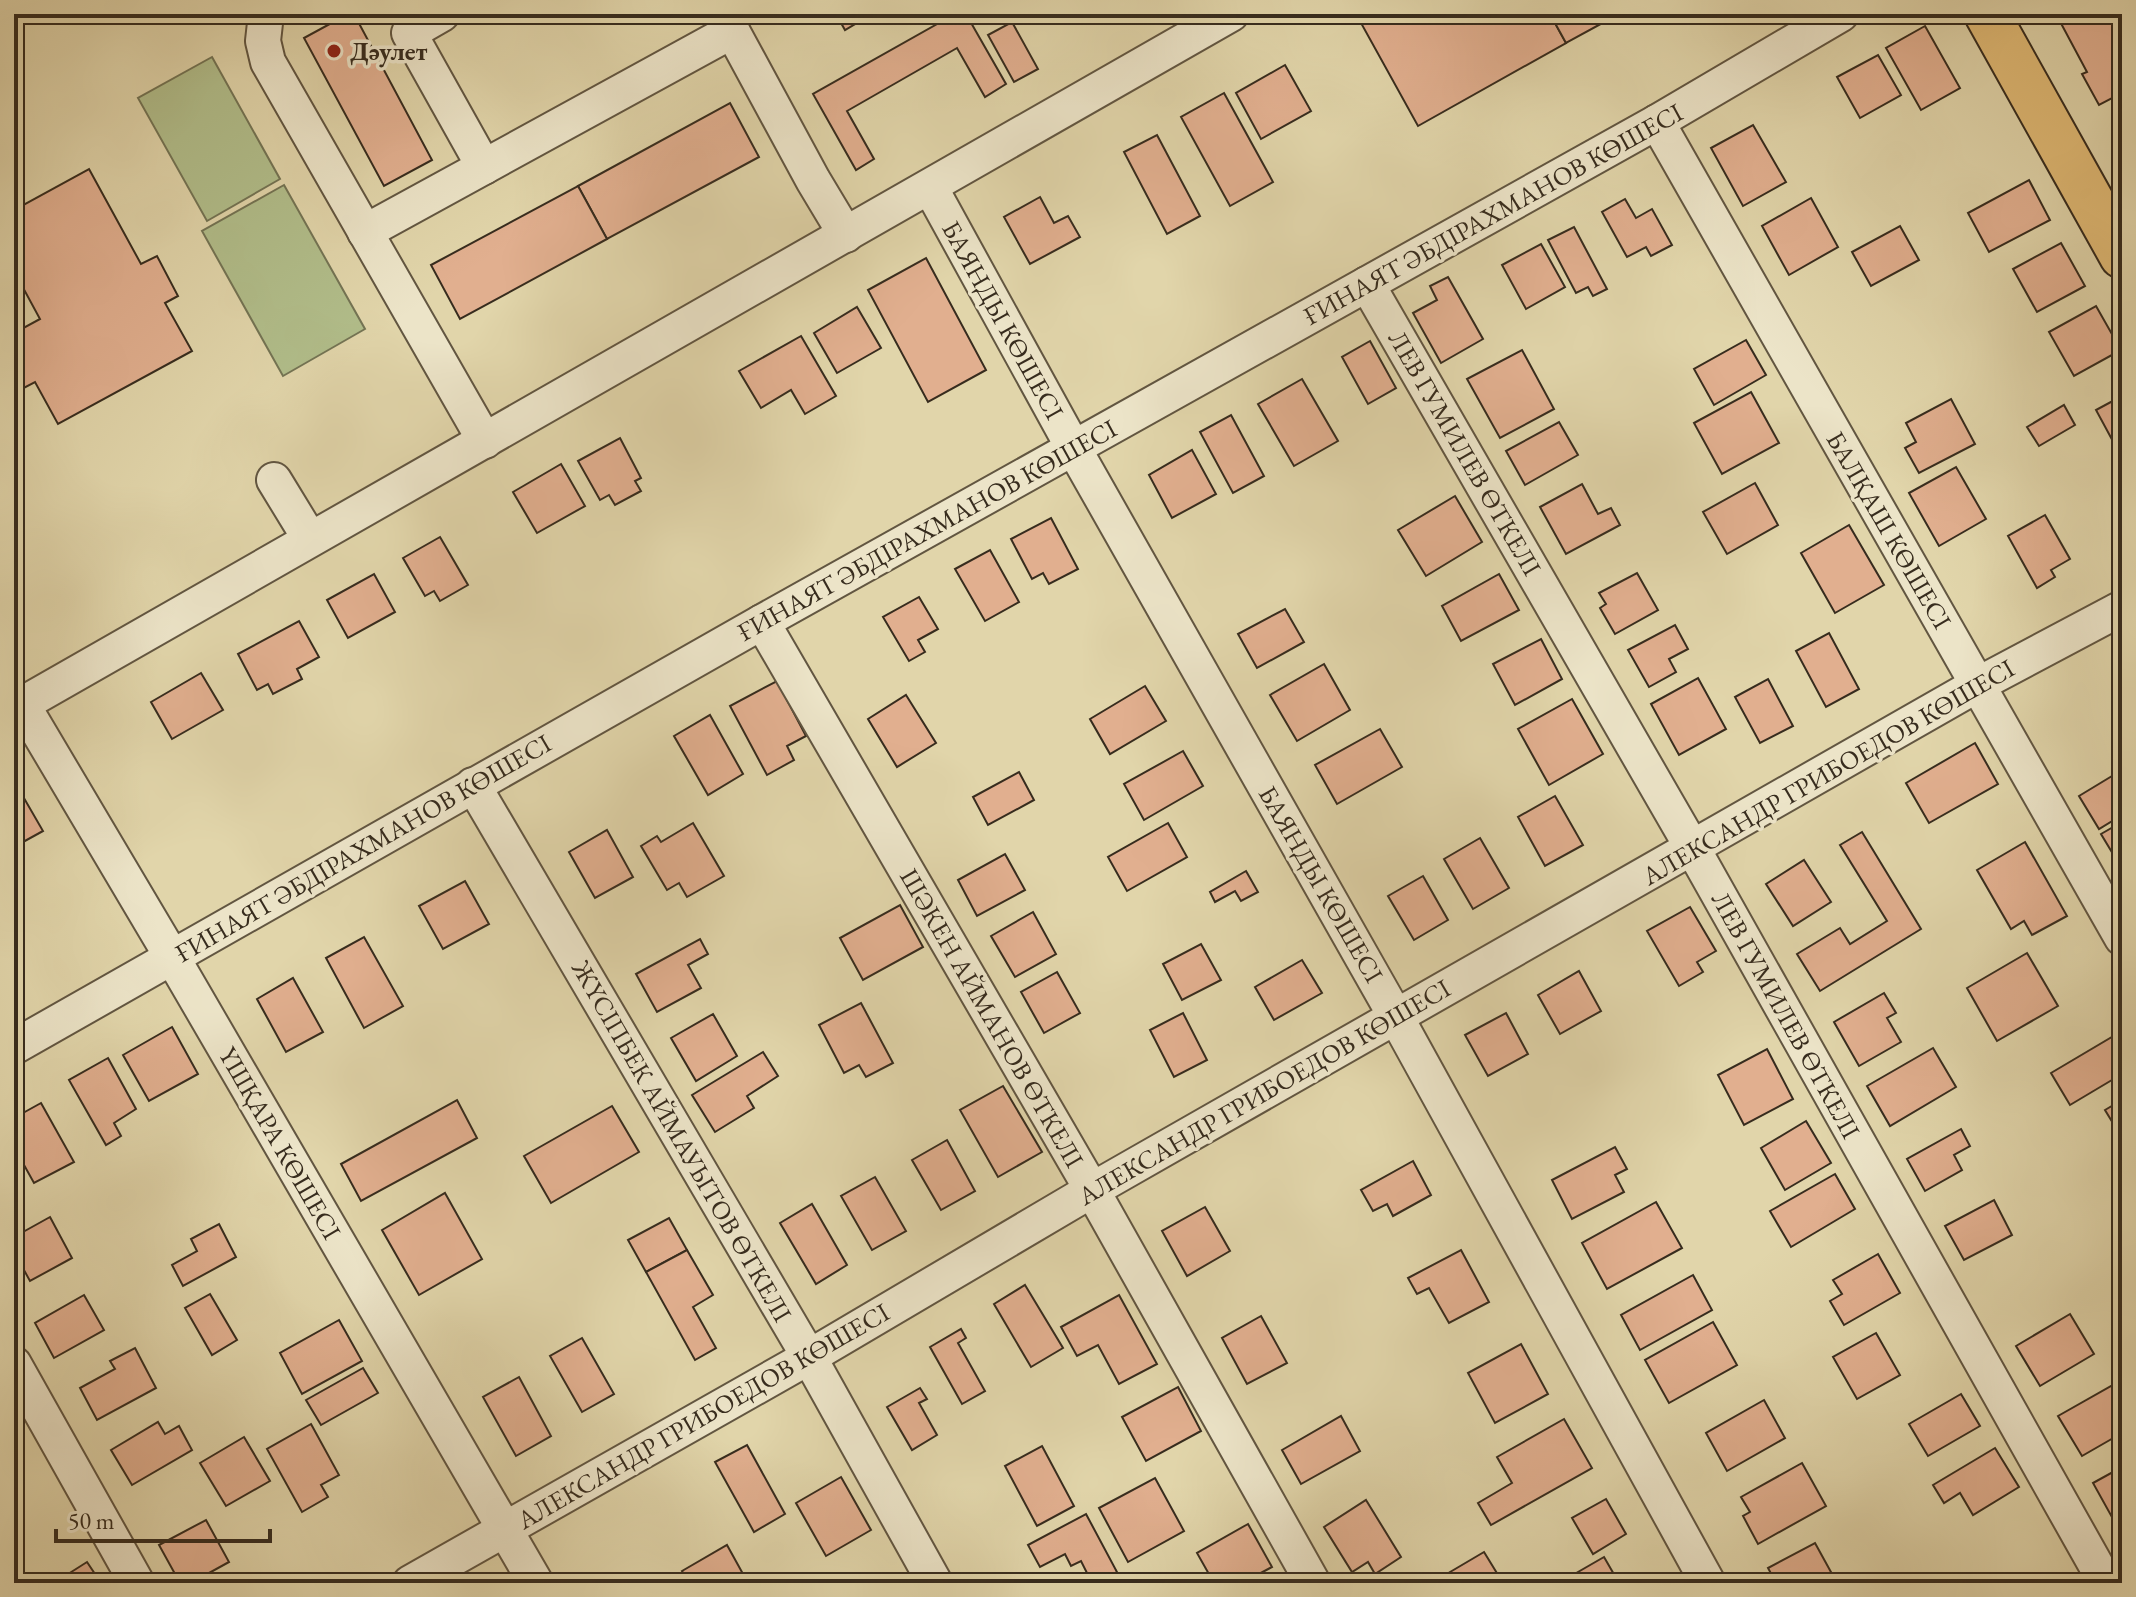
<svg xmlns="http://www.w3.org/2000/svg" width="2136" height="1597" viewBox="0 0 2136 1597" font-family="'EB Garamond',serif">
	<rect width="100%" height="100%" fill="#e1d5aa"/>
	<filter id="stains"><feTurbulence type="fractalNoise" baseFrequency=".0025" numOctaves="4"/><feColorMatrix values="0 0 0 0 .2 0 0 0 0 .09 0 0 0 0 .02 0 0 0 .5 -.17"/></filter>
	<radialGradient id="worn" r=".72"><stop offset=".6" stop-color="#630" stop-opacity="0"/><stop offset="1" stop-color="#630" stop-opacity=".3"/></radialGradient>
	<g fill="#b1bd8a" stroke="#747454" stroke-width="2">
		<path d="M212,57L280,179L207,221L138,98Z"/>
		<path d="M284,185L365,329L283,376L202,231Z"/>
	</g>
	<g fill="#e1af8f" stroke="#372c1e" stroke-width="2">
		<path d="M348,14H354L432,160L384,186L304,38Z"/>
		<path d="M836,14H872L845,30Z"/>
		<path d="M955,14H966L1006,84L985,97L957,48L847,111L874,159L856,170L813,94Z"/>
		<path d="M1377,14H1550L1566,43L1418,126L1361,23Z"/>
		<path d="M1550,14H1619L1566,43Z"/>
		<path d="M2056,14H2122V93L2099,105L2082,74L2087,72Z"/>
		<path d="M1012,22L1038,69L1014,82L988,35Z"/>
		<path d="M1925,26L1960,88L1921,110L1886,48Z"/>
		<path d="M1878,55L1901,95L1860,118L1837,77Z"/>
		<path d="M1285,65L1311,111L1261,139L1236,93Z"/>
		<path d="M1224,93L1273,182L1230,206L1181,117Z"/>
		<path d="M730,103L759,157L607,239L578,186Z"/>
		<path d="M1753,125L1786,182L1743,206L1711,148Z"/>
		<path d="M1157,135L1200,216L1167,234L1124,152Z"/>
		<path d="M89,169L141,264L157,256L178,296L165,303L192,351L58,424L35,382L14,393V333L40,319L14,271V210Z"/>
		<path d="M2029,180L2050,220L1989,252L1968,213Z"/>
		<path d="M578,186L607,239L460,319L431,265Z"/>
		<path d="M1040,197L1054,223L1068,216L1080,237L1030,264L1004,217Z"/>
		<path d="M1811,198L1838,247L1789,275L1762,226Z"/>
		<path d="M1625,199L1636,218L1652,209L1672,245L1651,256L1646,247L1627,257L1602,212Z"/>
		<path d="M1900,226L1919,260L1871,286L1852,252Z"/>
		<path d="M1574,227L1607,289L1593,296L1588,287L1576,293L1548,240Z"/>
		<path d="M2061,243L2085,286L2037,312L2013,269Z"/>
		<path d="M1541,244L1565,287L1526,309L1502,265Z"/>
		<path d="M926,258L986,370L928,402L868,290Z"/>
		<path d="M1448,277L1483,339L1441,363L1413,313L1437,300L1430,286Z"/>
		<path d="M2096,306L2121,350L2074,376L2049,332Z"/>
		<path d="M857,307L881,348L837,373L814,333Z"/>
		<path d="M801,336L836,396L805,414L791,390L761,408L739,371Z"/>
		<path d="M1746,340L1766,375L1714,405L1694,369Z"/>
		<path d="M1370,341L1396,388L1368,404L1342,357Z"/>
		<path d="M1522,350L1554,409L1500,438L1467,379Z"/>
		<path d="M1302,379L1338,441L1294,466L1258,404Z"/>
		<path d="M1751,392L1779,443L1722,474L1694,423Z"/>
		<path d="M2122,396V458L2096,410Z"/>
		<path d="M1951,399L1975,444L1919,473L1905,448L1916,442L1906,423Z"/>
		<path d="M2064,405L2075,425L2039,446L2027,427Z"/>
		<path d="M1231,415L1264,476L1233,493L1200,432Z"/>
		<path d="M1559,422L1578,455L1525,485L1506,451Z"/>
		<path d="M620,438L641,478L635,481L641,491L615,505L609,495L600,500L578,461Z"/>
		<path d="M1192,450L1216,494L1172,518L1149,475Z"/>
		<path d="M561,464L585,506L537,533L513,492Z"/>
		<path d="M1956,467L1986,519L1939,546L1909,493Z"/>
		<path d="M1755,483L1778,525L1727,554L1703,512Z"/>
		<path d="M1582,484L1598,514L1611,508L1620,525L1566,554L1540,507Z"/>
		<path d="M1455,496L1482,542L1426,576L1398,530Z"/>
		<path d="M2045,515L2070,559L2051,570L2055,577L2037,588L2008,536Z"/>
		<path d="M1051,518L1078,569L1049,584L1043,573L1032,579L1011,539Z"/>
		<path d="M1849,525L1884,585L1835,613L1801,553Z"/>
		<path d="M440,537L468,585L440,601L434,591L425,596L403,558Z"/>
		<path d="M990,550L1019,602L985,621L955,569Z"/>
		<path d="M1637,573L1658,610L1615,634L1600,608L1606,604L1599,593Z"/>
		<path d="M374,574L395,612L348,638L327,600Z"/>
		<path d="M1499,574L1519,610L1461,641L1442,606Z"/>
		<path d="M919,597L938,629L918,640L925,652L909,661L883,617Z"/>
		<path d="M1285,609L1304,642L1257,668L1238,634Z"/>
		<path d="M299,621L319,657L297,669L302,679L273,694L268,684L257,690L238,654Z"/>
		<path d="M1675,625L1688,649L1669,659L1676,672L1649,687L1628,650Z"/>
		<path d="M1829,633L1859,689L1826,707L1796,651Z"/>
		<path d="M1541,639L1562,679L1515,705L1493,664Z"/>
		<path d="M1324,664L1350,710L1297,741L1270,695Z"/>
		<path d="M201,673L223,710L172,739L151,702Z"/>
		<path d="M1698,678L1726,729L1679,755L1651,704Z"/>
		<path d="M1768,679L1793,726L1760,743L1735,697Z"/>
		<path d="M777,681L806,736L787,746L794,760L767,775L730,706Z"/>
		<path d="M1145,686L1166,721L1110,754L1090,719Z"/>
		<path d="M906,695L936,743L897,767L868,719Z"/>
		<path d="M1572,699L1603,754L1549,785L1518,729Z"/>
		<path d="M710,715L743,774L708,795L674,736Z"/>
		<path d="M1380,729L1402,767L1337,804L1315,765Z"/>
		<path d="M1975,743L1998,784L1929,823L1906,783Z"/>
		<path d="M1183,751L1203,786L1144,820L1124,784Z"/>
		<path d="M2122,770V815L2099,829L2079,796Z"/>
		<path d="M1019,772L1034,800L988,825L973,797Z"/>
		<path d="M17,786L43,831L14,847V788Z"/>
		<path d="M1555,796L1583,845L1545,866L1518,817Z"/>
		<path d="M2122,822V869L2101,834Z"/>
		<path d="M693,823L724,876L687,897L679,883L667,890L641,846L657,836L661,842Z"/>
		<path d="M1168,823L1187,857L1127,891L1108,857Z"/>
		<path d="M607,830L633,877L595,898L569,852Z"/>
		<path d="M1862,832L1921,929L1820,991L1797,954L1840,928L1850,944L1887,921L1840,845Z"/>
		<path d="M1480,838L1509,888L1473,909L1444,859Z"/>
		<path d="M2025,842L2067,916L2032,935L2024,921L2011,929L1977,870Z"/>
		<path d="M1005,854L1025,890L977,916L958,880Z"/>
		<path d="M1804,860L1831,902L1793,926L1766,884Z"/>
		<path d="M1246,871L1258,892L1241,901L1235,891L1215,902L1210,892Z"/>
		<path d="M1423,876L1448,920L1414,940L1388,896Z"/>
		<path d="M465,881L489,924L443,949L419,906Z"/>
		<path d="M900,905L923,947L863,980L840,938Z"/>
		<path d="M1690,907L1716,951L1697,962L1703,972L1679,986L1647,931Z"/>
		<path d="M1033,912L1056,954L1015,977L991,936Z"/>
		<path d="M364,937L403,1006L364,1028L326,958Z"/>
		<path d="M700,939L708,954L688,965L701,988L657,1012L636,974Z"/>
		<path d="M1201,944L1221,980L1182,1000L1163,964Z"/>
		<path d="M2027,953L2058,1006L1997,1041L1967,988Z"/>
		<path d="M1302,960L1322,993L1274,1020L1255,987Z"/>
		<path d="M1579,971L1601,1011L1560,1034L1538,995Z"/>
		<path d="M1057,972L1080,1013L1044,1033L1021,992Z"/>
		<path d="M293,978L323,1032L286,1052L257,999Z"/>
		<path d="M1884,993L1896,1013L1887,1018L1901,1042L1859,1066L1834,1022Z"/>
		<path d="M861,1003L893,1063L866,1077L859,1065L844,1073L819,1025Z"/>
		<path d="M1183,1013L1207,1060L1174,1077L1150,1030Z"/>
		<path d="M1506,1013L1528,1054L1488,1076L1465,1035Z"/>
		<path d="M713,1014L737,1056L696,1081L671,1038Z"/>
		<path d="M172,1027L198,1074L149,1101L123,1055Z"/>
		<path d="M2122,1031V1074L2070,1105L2051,1073Z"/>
		<path d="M1933,1048L1956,1087L1890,1126L1867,1086Z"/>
		<path d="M1767,1049L1793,1099L1744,1125L1718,1075Z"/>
		<path d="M763,1052L778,1076L747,1096L754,1108L715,1132L692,1095Z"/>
		<path d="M108,1058L136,1109L114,1123L121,1136L106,1145L69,1080Z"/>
		<path d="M1003,1086L1042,1152L998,1177L960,1110Z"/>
		<path d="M457,1100L477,1138L361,1201L341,1164Z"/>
		<path d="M2122,1100V1138L2105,1110Z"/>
		<path d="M41,1103L74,1162L34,1183L14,1147V1118Z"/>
		<path d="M612,1106L639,1152L551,1203L524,1156Z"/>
		<path d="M1806,1121L1831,1163L1785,1190L1761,1148Z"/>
		<path d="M1961,1129L1970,1146L1954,1155L1962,1170L1925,1191L1907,1159Z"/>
		<path d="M947,1140L975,1191L941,1210L912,1160Z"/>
		<path d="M1615,1147L1627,1169L1615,1175L1624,1192L1572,1219L1552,1180Z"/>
		<path d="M1413,1161L1431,1195L1393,1216L1387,1204L1373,1211L1361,1190Z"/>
		<path d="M1835,1174L1855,1209L1791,1247L1770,1211Z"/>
		<path d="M875,1177L906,1231L872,1250L841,1196Z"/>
		<path d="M445,1193L482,1259L419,1295L382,1230Z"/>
		<path d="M1994,1200L2012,1235L1964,1260L1945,1226Z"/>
		<path d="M1656,1202L1682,1248L1607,1289L1582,1243Z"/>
		<path d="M812,1204L847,1265L816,1284L780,1223Z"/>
		<path d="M1205,1207L1230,1251L1187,1276L1162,1231Z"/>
		<path d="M50,1217L72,1258L30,1281L14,1252V1237Z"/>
		<path d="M669,1218L687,1250L646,1272L628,1240Z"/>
		<path d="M219,1224L236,1257L183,1286L172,1265L197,1251L191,1239Z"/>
		<path d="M687,1250L713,1295L693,1307L716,1348L695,1360L646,1272Z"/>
		<path d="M1461,1250L1489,1302L1449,1323L1429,1288L1417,1294L1408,1278Z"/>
		<path d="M1878,1254L1900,1293L1844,1325L1830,1301L1842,1294L1833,1280Z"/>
		<path d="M1693,1275L1712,1310L1640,1350L1621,1315Z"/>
		<path d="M1025,1285L1063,1348L1031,1367L994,1304Z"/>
		<path d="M210,1294L237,1340L212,1355L185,1308Z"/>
		<path d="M84,1295L104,1330L54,1358L35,1323Z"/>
		<path d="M1119,1295L1157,1364L1119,1384L1098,1345L1077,1356L1061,1327Z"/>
		<path d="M2070,1314L2094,1354L2040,1386L2016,1346Z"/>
		<path d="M1261,1316L1287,1363L1247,1384L1222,1338Z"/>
		<path d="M339,1320L362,1361L302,1394L280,1353Z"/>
		<path d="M1713,1322L1737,1365L1669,1403L1645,1360Z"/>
		<path d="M961,1329L966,1338L958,1343L985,1391L962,1404L930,1347Z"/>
		<path d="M1876,1333L1900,1375L1857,1399L1833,1357Z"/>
		<path d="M582,1338L614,1394L582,1412L550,1356Z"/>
		<path d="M1521,1344L1548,1394L1495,1423L1468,1373Z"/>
		<path d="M135,1348L156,1388L97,1420L80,1388L115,1369L110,1361Z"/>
		<path d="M363,1368L378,1393L321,1425L306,1400Z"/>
		<path d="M519,1377L551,1436L516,1456L483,1397Z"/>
		<path d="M2113,1385L2122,1402V1433L2082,1456L2058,1416Z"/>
		<path d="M1178,1387L1201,1431L1146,1461L1122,1417Z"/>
		<path d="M920,1388L927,1399L919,1403L937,1435L912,1450L887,1407Z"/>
		<path d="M1961,1394L1980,1426L1928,1456L1909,1424Z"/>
		<path d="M1764,1400L1785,1438L1727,1471L1706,1433Z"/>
		<path d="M1341,1416L1360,1451L1301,1484L1282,1450Z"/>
		<path d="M1564,1419L1592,1468L1491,1525L1478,1503L1512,1483L1497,1457Z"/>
		<path d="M158,1422L165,1434L179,1426L192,1450L132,1485L111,1450Z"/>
		<path d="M311,1424L339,1475L321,1485L328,1497L302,1512L267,1449Z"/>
		<path d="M244,1437L270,1481L226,1506L200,1463Z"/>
		<path d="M747,1445L785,1514L754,1532L715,1462Z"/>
		<path d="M1042,1446L1074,1506L1037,1526L1005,1466Z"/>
		<path d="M1995,1448L2019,1487L1973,1515L1960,1493L1944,1503L1933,1485Z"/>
		<path d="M1802,1463L1826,1506L1758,1544L1743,1516L1750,1512L1741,1497Z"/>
		<path d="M2122,1467V1514L2113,1519L2093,1483Z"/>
		<path d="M841,1477L871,1530L826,1556L796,1503Z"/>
		<path d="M1155,1478L1184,1531L1128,1562L1099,1508Z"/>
		<path d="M1606,1499L1626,1534L1593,1554L1572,1518Z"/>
		<path d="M1366,1500L1401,1557L1375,1574L1368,1562L1352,1572L1324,1527Z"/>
		<path d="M1086,1514L1117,1572L1098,1583H1092L1081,1561L1071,1566L1065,1554L1040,1567L1028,1545Z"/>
		<path d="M206,1520L229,1562L191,1583H180L159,1545Z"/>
		<path d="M1248,1524L1272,1567L1242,1583H1214L1197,1553Z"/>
		<path d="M1815,1543L1837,1583H1776L1768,1568Z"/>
		<path d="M727,1545L748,1583H689L682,1571Z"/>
		<path d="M1484,1552L1503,1583H1450L1445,1575Z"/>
		<path d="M1604,1557L1619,1583H1559Z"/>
		<path d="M87,1562L101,1583H54Z"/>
	</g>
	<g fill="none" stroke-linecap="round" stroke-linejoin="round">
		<defs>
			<g id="minor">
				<path d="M266,14L263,41L268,62L485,441"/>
				<path d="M442,14L409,33L484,167"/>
				<path d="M723,14L813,180L846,235"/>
				<path d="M1657,122L2122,938"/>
				<path d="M930,187L1074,449L1396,1017L1708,1583"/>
				<path d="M365,232L732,31"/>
				<path d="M1367,284L1693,849L2106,1583"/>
				<path d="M274,480L310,539"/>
				<path d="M762,622L1092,1190L1313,1583"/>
				<path d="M22,704L172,957L536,1583"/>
				<path d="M14,709L1231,14"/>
				<path d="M473,785L809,1357L935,1583"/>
				<path d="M14,1047L762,622L1657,122L1841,14"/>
				<path d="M14,1364L137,1583"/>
				<path d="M410,1583L809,1357L1092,1190L1977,685L2122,608"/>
			</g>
			<path id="major" d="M1987,14L2122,256"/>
		</defs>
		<use href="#minor" stroke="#625641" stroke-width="38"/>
		<use href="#major" stroke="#372c1e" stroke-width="48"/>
		<use href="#minor" stroke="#ece4c8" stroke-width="34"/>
		<use href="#major" stroke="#e0ba75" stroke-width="44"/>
	</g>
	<circle fill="#8f2418" stroke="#ece4c8" stroke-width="3" cx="334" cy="51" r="8"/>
	<g text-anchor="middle" stroke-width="7" stroke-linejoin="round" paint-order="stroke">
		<g font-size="26" font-weight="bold" fill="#372c1e" stroke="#ece4c8" text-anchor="start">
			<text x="350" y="60">Дәулет</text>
		</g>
		<g font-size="26" fill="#372c1e" stroke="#ece4c8">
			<text transform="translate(1493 214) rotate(-29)" y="9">ҒИНАЯТ ӘБДІРАХМАНОВ КӨШЕСІ</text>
			<text transform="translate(1003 320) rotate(61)" y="9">БАЯНДЫ КӨШЕСІ</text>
			<text transform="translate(1465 453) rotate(60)" y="9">ЛЕВ ГУМИЛЕВ ӨТКЕЛІ</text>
			<text transform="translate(927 530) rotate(-29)" y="9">ҒИНАЯТ ӘБДІРАХМАНОВ КӨШЕСІ</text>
			<text transform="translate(1889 530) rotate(60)" y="9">БАЛҚАШ КӨШЕСІ</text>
			<text transform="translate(1828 772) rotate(-30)" y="9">АЛЕКСАНДР ГРИБОЕДОВ КӨШЕСІ</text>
			<text transform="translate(363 848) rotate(-30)" y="9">ҒИНАЯТ ӘБДІРАХМАНОВ КӨШЕСІ</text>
			<text transform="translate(1321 884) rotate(60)" y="9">БАЯНДЫ КӨШЕСІ</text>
			<text transform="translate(1786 1015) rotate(61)" y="9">ЛЕВ ГУМИЛЕВ ӨТКЕЛІ</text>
			<text transform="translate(992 1018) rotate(60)" y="9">ШӘКЕН АЙМАНОВ ӨТКЕЛІ</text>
			<text transform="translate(1264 1092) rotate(-30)" y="9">АЛЕКСАНДР ГРИБОЕДОВ КӨШЕСІ</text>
			<text transform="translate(682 1141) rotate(60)" y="9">ЖҮСІПБЕК АЙМАУЫТОВ ӨТКЕЛІ</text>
			<text transform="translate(280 1143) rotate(60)" y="9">ҮШҚАРА КӨШЕСІ</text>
			<text transform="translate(703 1416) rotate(-30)" y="9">АЛЕКСАНДР ГРИБОЕДОВ КӨШЕСІ</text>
		</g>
	</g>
	<rect width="2136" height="1597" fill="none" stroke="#e1d5aa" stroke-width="48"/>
	<rect x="16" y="16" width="2104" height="1565" fill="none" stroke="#372c1e" stroke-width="4"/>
	<rect x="24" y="24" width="2088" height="1549" fill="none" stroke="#372c1e" stroke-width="2"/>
	<path d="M56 1529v12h214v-12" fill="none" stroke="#372c1e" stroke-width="4"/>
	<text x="68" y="1529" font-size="24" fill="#372c1e" stroke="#ece4c8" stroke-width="6" paint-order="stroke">50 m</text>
	<rect width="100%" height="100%" filter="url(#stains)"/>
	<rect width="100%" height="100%" fill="url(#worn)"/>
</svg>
